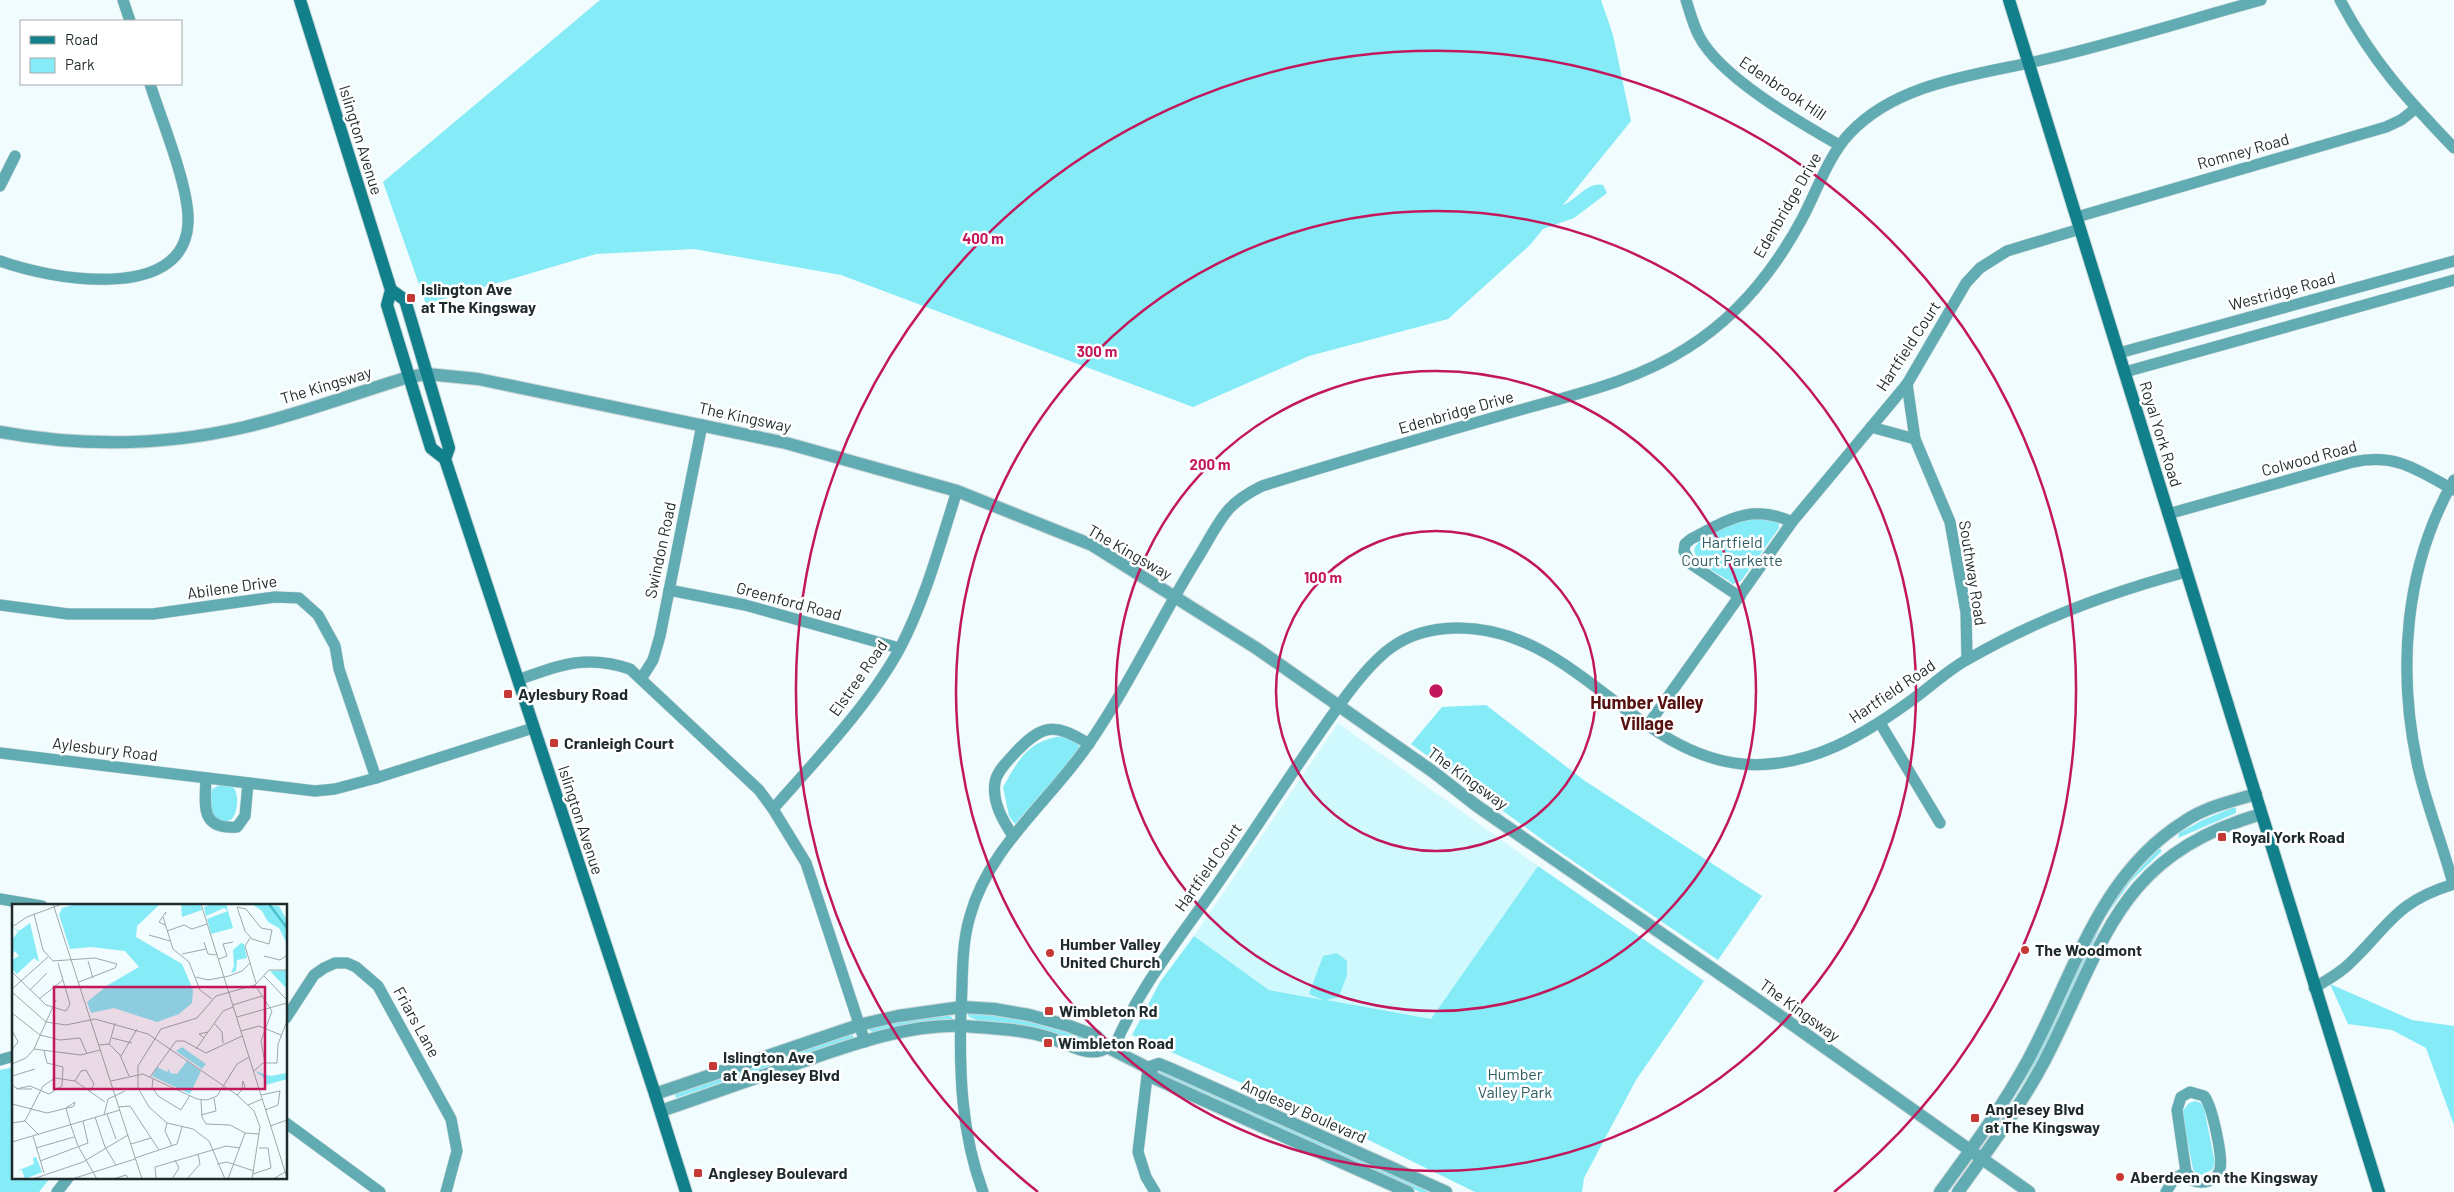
<svg xmlns="http://www.w3.org/2000/svg" width="2454" height="1192" viewBox="0 0 2454 1192" font-family="Barlow,sans-serif">
	<rect width="100%" height="100%" fill="#f0fcfd"/>
	<path fill="#d0f9fe" d="M1338,723L1538,866L1431,1020L1269,990L1194,936Z"/>
	<g fill="#85ebf7">
		<path d="M600,0H1601L1613,35L1631,121L1563,205C1575,201 1588,181 1603,185L1607,193L1574,218L1543,229L1530,245L1448,319L1309,356L1193,407L841,275L694,249L596,254L426,304L383,182Z"/>
		<path d="M1758,517L1779,522V528L1741,581L1733,584C1721,574 1697,566 1694,550C1701,530 1740,522 1758,517Z"/>
		<path d="M1486,705L1585,781L1762,896L1718,960L1551,846L1411,744L1442,707Z"/>
		<path d="M1062,736L1075,740L1080,747L1077,753L1015,824L1009,816L1003,787C1019,759 1028,741 1062,736Z"/>
		<path d="M222,784L234,788C239,797 238,810 232,819L220,824L209,809L212,789Z"/>
		<path d="M2232,808H2236V813L2178,838L2179,833L2203,820Z"/>
		<path d="M2158,849H2161V852L2131,881L2104,919L2041,1056L1989,1136L1985,1133L2117,891Z"/>
		<path d="M1538,866L1704,981L1636,1080L1584,1178L1582,1192H1475L1342,1127L1132,1035L1160,982L1194,936L1269,990L1323,1000L1309,994L1323,956L1337,953L1347,961V975L1339,997L1326,1000L1431,1019Z"/>
		<path d="M2330,984L2412,1020L2454,1026V1125L2426,1048L2392,1030L2348,1024Z"/>
		<path d="M970,1012L1005,1014L1094,1038L1090,1047L982,1022L969,1017L968,1014Z"/>
		<path d="M945,1015L952,1017L953,1020L873,1032L868,1030V1028L891,1021Z"/>
		<path d="M852,1034L854,1038L676,1098L674,1092Z"/>
		<path d="M14,1067V1178H50L39,1192H0V1070Z"/>
		<path d="M1156,1069L1442,1192H1420L1157,1075Z"/>
		<path d="M2195,1101L2201,1103L2204,1108L2215,1163L2212,1170L2201,1175L2196,1173L2193,1169L2182,1112L2189,1103Z"/>
	</g>
	<g fill="none" stroke-linecap="round" stroke-linejoin="round">
		<defs>
			<g id="minor">
				<path d="M123,0L130,21"/>
				<path d="M1686,0C1690,12 1693,25 1699,36C1720,77 1799,122 1839,145"/>
				<path d="M2340,0C2372,61 2407,99 2454,148"/>
				<path d="M0,186L15,156"/>
				<path d="M2077,217L2386,127L2401,120L2415,109"/>
				<path d="M0,261C49,279 184,304 188,223C190,188 161,119 150,84"/>
				<path d="M2119,353L2454,261"/>
				<path d="M2125,372L2454,280"/>
				<path d="M1907,384L1915,439"/>
				<path d="M1871,427L1915,439L1950,522L1966,612L1967,659"/>
				<path d="M2168,514L2353,462C2397,453 2417,470 2454,490"/>
				<path d="M669,590L745,605L899,648"/>
				<path d="M1740,597L1691,564L1684,551L1685,544L1691,539C1728,520 1751,503 1792,522"/>
				<path d="M0,605L68,614H153L275,597L299,598L318,615L335,646L339,669L376,778"/>
				<path d="M641,679L653,660L660,636L702,425"/>
				<path d="M518,680C559,665 587,654 630,669L759,790L773,809L806,863L865,1042"/>
				<path d="M1880,723L1940,823"/>
				<path d="M1648,725L1792,522L1907,384L1966,283L1980,268L2007,251L2080,229"/>
				<path d="M0,753L315,791L335,789L376,778L533,728"/>
				<path d="M206,778C205,806 200,830 237,827L245,816L248,783"/>
				<path d="M773,809C815,761 870,704 900,648C926,598 940,544 957,491"/>
				<path d="M1013,836C1003,821 992,802 995,783C996,772 1007,762 1014,754C1042,724 1054,722 1089,744"/>
				<path d="M2453,884C2443,845 2427,807 2418,767C2397,671 2404,567 2454,480"/>
				<path d="M0,899L42,906"/>
				<path d="M2314,988C2325,981 2339,974 2349,964C2390,925 2395,902 2454,884"/>
				<path d="M286,1018L314,975L324,968L335,963H347L356,967L378,986L451,1119L457,1151L446,1192"/>
				<path d="M1113,1050C1137,991 1175,944 1211,893C1257,828 1299,760 1346,696C1376,656 1401,629 1455,628C1571,625 1632,753 1742,764C1809,770 1868,733 1920,694C1936,682 1952,667 1970,658C2038,619 2111,592 2186,572"/>
				<path d="M0,1060L14,1056"/>
				<path d="M1148,1068L1138,1152L1146,1177L1155,1192"/>
				<path d="M2190,1092L2204,1096C2212,1105 2223,1157 2220,1169C2217,1181 2204,1184 2194,1181L2186,1172L2177,1110L2181,1097Z"/>
				<path d="M286,1123L380,1192"/>
				<path d="M57,1192L68,1178"/>
				<path d="M983,1192C961,1133 959,1071 961,1009C963,978 961,946 970,916C989,847 1049,802 1088,745C1128,687 1158,623 1194,564C1206,546 1215,525 1229,509C1238,499 1250,492 1262,486C1345,460 1429,436 1513,412C1572,395 1635,382 1687,348C1737,317 1774,271 1802,219C1817,191 1828,156 1850,133C1898,82 1977,75 2042,60C2116,43 2188,20 2261,0"/>
				<path d="M2166,1192L2174,1179L2186,1172"/>
			</g>
			<g id="tertiary">
				<path d="M0,432C82,447 164,446 245,427C301,414 355,393 409,377L427,374L478,379L786,443L957,491L1092,545L1256,648L1432,771L1477,806L1759,1001L2029,1192"/>
				<path d="M1148,1068L1159,1064L1171,1069L1446,1192"/>
				<path d="M655,1094L859,1025L898,1016L962,1007L994,1009L1029,1015L1069,1026L1096,1036L1107,1047L1148,1068L1154,1078L1408,1192"/>
				<path d="M661,1111C704,1096 747,1081 790,1066C842,1048 907,1023 963,1026C992,1028 1022,1029 1050,1038C1067,1043 1091,1059 1107,1047"/>
				<path d="M1940,1192C1971,1150 2003,1106 2028,1060C2074,975 2098,875 2185,821C2206,807 2232,801 2256,794"/>
				<path d="M1958,1192C1988,1150 2020,1107 2044,1062C2106,942 2115,857 2261,814"/>
			</g>
			<g id="secondary">
				<path d="M300,0L391,290L387,305L431,448L445,459L655,1094L686,1192"/>
				<path d="M2009,0L2379,1192"/>
				<path d="M391,290L405,300L449,448L445,459"/>
			</g>
		</defs>
		<use href="#minor" stroke="#cad6d7" stroke-width="12"/>
		<use href="#tertiary" stroke="#cad6d7" stroke-width="14"/>
		<use href="#secondary" stroke="#cad6d7" stroke-width="14"/>
		<use href="#minor" stroke="#61abb3" stroke-width="11"/>
		<use href="#tertiary" stroke="#61abb3" stroke-width="12"/>
		<use href="#secondary" stroke="#11808b" stroke-width="12"/>
	</g>
	<g fill="none" stroke="#c2185b" stroke-width="2.5">
		<circle cx="1436" cy="691" r="160"/>
		<circle cx="1436" cy="691" r="320"/>
		<circle cx="1436" cy="691" r="480"/>
		<path d="M1038 1192A640 640 0 1 1 1834 1192"/>
	</g>
	<g fill="#c63834" stroke="#fff" stroke-width="2">
		<rect x="406" y="293" width="10" height="10" rx="2.5"/>
		<rect x="503" y="689" width="10" height="10" rx="2.5"/>
		<rect x="549" y="738" width="10" height="10" rx="2.5"/>
		<rect x="2217" y="832" width="10" height="10" rx="2.5"/>
		<circle cx="2025" cy="950" r="5"/>
		<circle cx="1050" cy="953" r="5"/>
		<rect x="1044" y="1006" width="10" height="10" rx="2.5"/>
		<rect x="1043" y="1038" width="10" height="10" rx="2.5"/>
		<rect x="708" y="1061" width="10" height="10" rx="2.5"/>
		<rect x="1970" y="1113" width="10" height="10" rx="2.5"/>
		<rect x="693" y="1168" width="10" height="10" rx="2.5"/>
		<circle cx="2120" cy="1177" r="5"/>
	</g>
	<g text-anchor="middle" stroke-width="5" stroke-linejoin="round" paint-order="stroke">
		<g font-size="16" fill="#1e2a2b" stroke="#fff">
			<text transform="translate(1783 88) rotate(34)" y="6">Edenbrook Hill</text>
			<text transform="translate(361 140) rotate(73)" y="6">Islington Avenue</text>
			<text transform="translate(2243 151) rotate(-16)" y="6">Romney Road</text>
			<text transform="translate(1787 205) rotate(-60)" y="6">Edenbridge Drive</text>
			<text transform="translate(2282 291) rotate(-15)" y="6">Westridge Road</text>
			<text transform="translate(1908 346) rotate(-57)" y="6">Hartfield Court</text>
			<text transform="translate(326 385) rotate(-17)" y="6">The Kingsway</text>
			<text transform="translate(1456 412) rotate(-16)" y="6">Edenbridge Drive</text>
			<text transform="translate(745 417) rotate(12)" y="6">The Kingsway</text>
			<text transform="translate(2161 434) rotate(73)" y="6">Royal York Road</text>
			<text transform="translate(2309 458) rotate(-15)" y="6">Colwood Road</text>
			<text transform="translate(660 550) rotate(-78)" y="6">Swindon Road</text>
			<text transform="translate(1130 552) rotate(30)" y="6">The Kingsway</text>
			<text transform="translate(1973 573) rotate(81)" y="6">Southway Road</text>
			<text transform="translate(232 587) rotate(-8)" y="6">Abilene Drive</text>
			<text transform="translate(789 601) rotate(15)" y="6">Greenford Road</text>
			<text transform="translate(858 678) rotate(-55)" y="6">Elstree Road</text>
			<text transform="translate(1892 691) rotate(-34)" y="6">Hartfield Road</text>
			<text transform="translate(105 749) rotate(7)" y="6">Aylesbury Road</text>
			<text transform="translate(1468 778) rotate(36)" y="6">The Kingsway</text>
			<text transform="translate(581 820) rotate(72)" y="6">Islington Avenue</text>
			<text transform="translate(1208 867) rotate(-55)" y="6">Hartfield Court</text>
			<text transform="translate(1800 1010) rotate(36)" y="6">The Kingsway</text>
			<text transform="translate(417 1022) rotate(61)" y="6">Friars Lane</text>
			<text transform="translate(1304 1111) rotate(24)" y="6">Anglesey Boulevard</text>
		</g>
		<g font-size="16" font-weight="bold" fill="#1e2a2b" stroke="#fff" text-anchor="start">
			<text x="421" y="295">Islington Ave<tspan x="421" dy="18">at The Kingsway</tspan></text>
			<text x="518" y="700">Aylesbury Road</text>
			<text x="564" y="749">Cranleigh Court</text>
			<text x="2232" y="843">Royal York Road</text>
			<text x="1060" y="950">Humber Valley<tspan x="1060" dy="18">United Church</tspan></text>
			<text x="2035" y="956">The Woodmont</text>
			<text x="1059" y="1017">Wimbleton Rd</text>
			<text x="1058" y="1049">Wimbleton Road</text>
			<text x="723" y="1063">Islington Ave<tspan x="723" dy="18">at Anglesey Blvd</tspan></text>
			<text x="1985" y="1115">Anglesey Blvd<tspan x="1985" dy="18">at The Kingsway</tspan></text>
			<text x="708" y="1179">Anglesey Boulevard</text>
			<text x="2130" y="1183">Aberdeen on the Kingsway</text>
		</g>
		<g font-size="16" fill="#2d5f65" stroke="#fff">
			<text x="1732" y="548">Hartfield<tspan x="1732" dy="18">Court Parkette</tspan></text>
			<text x="1515" y="1080">Humber<tspan x="1515" dy="18">Valley Park</tspan></text>
		</g>
		<g font-size="18" font-weight="bold" fill="#551110" stroke="#fff">
			<text x="1647" y="709">Humber Valley<tspan x="1647" dy="21">Village</tspan></text>
		</g>
	</g>
	<g transform="translate(12 904)">
		<rect width="275" height="275" fill="#f0fcfd"/>
		<path d="M64,0H148L125,22L124,33L170,60L181,86L180,99L167,110L145,118L102,104L79,109L75,98L96,81L127,63L113,47L79,43L58,45L47,11L50,4ZM169,0H188L190,6L170,13ZM199,0H214L216,7L212,4L194,12L192,3ZM240,0L267,2L275,16V40L267,24L256,18L250,7ZM216,7L221,24L199,30L195,15ZM18,19L27,58L22,54L5,70L0,65V56L7,52L3,47L0,50V36L6,28L2,24L7,27ZM229,39L232,40L235,54L225,56L224,67L219,69L222,62L221,46ZM275,66V85L258,67ZM170,143L194,160L190,165L164,147ZM175,157L189,167L178,190L140,172L145,163L155,168L157,165L158,169L165,170ZM243,167L259,172L275,169V175L254,181L251,173ZM24,253L30,268L13,275L10,266L5,267L22,260L21,254Z" fill="#85ebf7"/>
		<path fill="none" stroke="#4bc2cf" stroke-width="2.5" d="M257,0L275,24"/>
		<path fill="none" stroke="#9ca8a9" stroke-width="1" d="M41,0L130,275M189,0L275,274M225,3L234,5L249,24L260,26L257,40L240,35L233,27ZM22,10L31,46L41,57L83,54L105,60L103,64L67,78M151,13L161,45L177,58L188,86L200,95M153,21L147,18L154,8L153,10M0,23L15,13L50,0M155,27L172,21L180,25L195,20M137,31L158,37M238,34L233,42L244,79M192,38L196,50L205,51M170,50L194,45M252,52L268,56L275,51M207,55L215,52L211,40L221,38M76,57L81,74M0,68L34,101L54,107L58,100L46,59M252,72L275,96M184,73L196,76L217,72L230,67L238,59M243,81L260,107L249,137L253,159M0,85L36,53M18,86L35,69M0,88L34,118L54,121L83,115L136,130L225,191L242,207L248,223L240,275M27,95L51,76M221,101L250,92M0,109L28,131L48,136L68,134L75,150M225,113L275,99M203,120L210,128L211,139M0,126L6,138L0,146M229,127L247,122L269,131M100,134L120,139M192,134L187,130L196,128M87,141L97,140L108,151L117,172M97,141L103,119M22,145L69,151L88,146M184,145L211,107L221,103M109,152L125,125M0,160L14,154L22,145L44,96M242,167L251,159H265L266,140L275,117M0,172L23,165M138,173L164,137H172L194,149L230,132M141,175L140,183L146,192L169,206L178,191M63,177L69,167L74,166L82,180L78,188M99,177L131,170L185,195L195,196L205,192L225,160L237,153M0,181L6,185H20M4,185L18,182L37,190L50,182L51,163L35,159L32,147M225,191L233,183L231,177L230,184M249,191L268,187L266,201L253,206M189,196L190,213L194,220L218,221L233,229L247,230M0,200L35,209L51,205L54,204L60,203L62,202L63,198L54,204L59,222L66,242L85,275M236,201L250,195M107,203L118,202L147,246M95,210L104,235M92,211L96,195L113,187M189,211L204,207L202,194M83,213L93,243L104,261M13,217L26,230M0,219L13,217L31,182L43,174L63,177L93,198M155,219L153,227L160,242M258,222L275,216M21,232L32,269M0,238L108,206M119,240L139,234M24,244L62,233M123,254L165,240L170,223M28,257L76,239L71,217M205,260L215,258L242,267M241,270L259,264L256,244H247M21,275L71,258L116,231M60,275L123,255M101,275L114,271L117,275M144,275L143,263L214,242L228,244M160,275L167,264L163,256M175,275L188,260L186,250M213,275L197,237L181,225L155,219L137,203L126,184V162L149,125L185,114L204,92L243,81L257,66H275M216,275L233,229M261,275L275,267"/>
		<path fill="#c2185b" fill-opacity="0.15" stroke="#c2185b" stroke-width="2.5" d="M42,83H253V185H42Z"/>
		<rect width="275" height="275" fill="none" stroke="#1e2a2b" stroke-width="2.5"/>
	</g>
	<circle cx="1436" cy="691" r="8" fill="#c2185b" stroke="#fff" stroke-width="2.5"/>
	<g font-size="15" text-anchor="middle" font-weight="bold" fill="#c2185b" stroke="#fff" stroke-width="5" stroke-linejoin="round" paint-order="stroke">
		<text x="983" y="244">400 m</text>
		<text x="1097" y="357">300 m</text>
		<text x="1210" y="470">200 m</text>
		<text x="1323" y="583">100 m</text>
	</g>
	<rect x="20" y="20" width="162" height="65" fill="#ffffff" stroke="#a5aaaa"/>
	<rect x="30" y="36" width="25" height="8" fill="#11808b" stroke="#a5aaaa"/>
	<text x="65" y="45" font-size="15" fill="#1e2a2b">Road</text>
	<rect x="30" y="58" width="25" height="15" fill="#85ebf7" stroke="#a5aaaa"/>
	<text x="65" y="70" font-size="15" fill="#1e2a2b">Park</text>
</svg>
